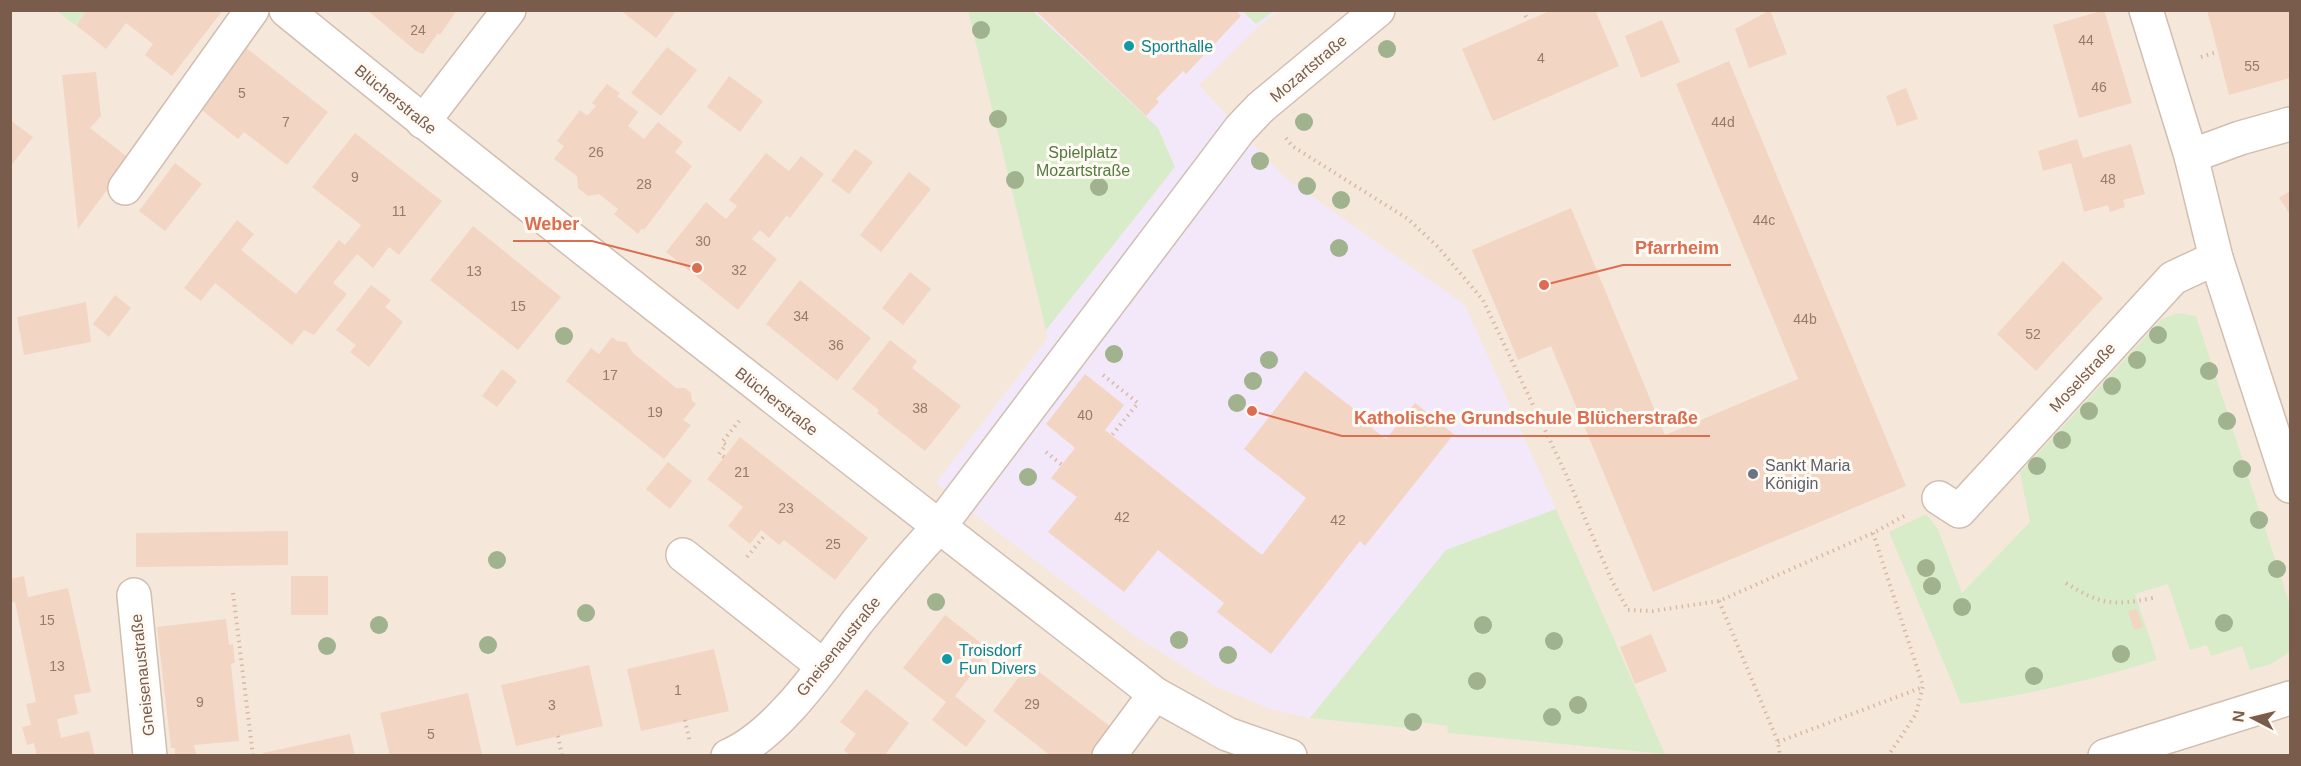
<svg xmlns="http://www.w3.org/2000/svg" width="2301" height="766" viewBox="0 0 2301 766" font-family="Helvetica,sans-serif">
	<rect width="100%" height="100%" fill="#fdf6ec"/>
	<rect fill="#f5e8da" x="11" y="11" width="2279" height="744"/>
	<path fill="#f3e8fa" d="M1279,10L1257,28L1199,85L1283,176L1465,305L1556,509L1446,550L1310,718L1271,709L1215,686L1135,636L966,508L936,483L1047,339L1046,330L1158,128L1033,11Z"/>
	<g fill="#d8ecc9">
		<path d="M57,11H86L75,25Z"/>
		<path d="M968,11H1033L1158,128L1175,167L1046,330Z"/>
		<path d="M1242,11H1274L1256,24Z"/>
		<path d="M2178,313L2196,316L2290,605V652L2271,664L2250,670L2242,646L2211,656L2207,645L2190,650L2168,584L2135,594L2157,660C2093,680 2028,695 1961,704L1889,532L1926,514L1938,529L1962,593L2030,522L2020,473L2162,319Z"/>
		<path d="M1556,509L1665,754L1448,733L1447,726L1419,722L1418,729L1310,718L1446,550Z"/>
	</g>
	<g fill="#f3d5c3">
		<path d="M87,10H223L172,76L145,55L153,44L126,23L106,49L76,25Z"/>
		<path d="M367,10H457L440,35L438,33L423,54L416,51Z"/>
		<path d="M620,10H677L656,38Z"/>
		<path d="M1035,10H1236L1241,16L1186,74L1183,71L1156,99L1159,102L1146,116Z"/>
		<path d="M1552,10H1595L1619,66L1493,121L1462,49Z"/>
		<path d="M1770,10L1787,54L1749,68L1735,29Z"/>
		<path d="M2104,10L2132,103L2079,118L2053,25Z"/>
		<path d="M2207,10H2290V78L2229,95Z"/>
		<path d="M1662,20L1680,62L1641,78L1625,36Z"/>
		<path d="M245,47L328,112L287,165L244,132L238,139L198,107Z"/>
		<path d="M667,47L697,70L661,116L631,93Z"/>
		<path d="M1729,61L1906,486L1653,592L1551,346L1518,360L1472,250L1571,208L1665,435L1798,379L1676,84Z"/>
		<path d="M96,72L101,116L90,128L130,159L78,229L62,75Z"/>
		<path d="M729,76L763,101L740,132L707,107Z"/>
		<path d="M607,84L620,93L617,96L638,112L628,126L644,139L658,122L683,142L675,152L692,166L644,230L642,228L638,234L614,214L618,209L599,194L588,196L578,188L577,176L554,159L564,146L557,141L580,110L586,115L589,114L596,106L592,103Z"/>
		<path d="M1906,88L1918,119L1897,126L1886,96Z"/>
		<path d="M10,120L33,137L10,167Z"/>
		<path d="M355,133L442,201L399,255L389,247L373,268L357,254L333,283L347,294L314,335L304,330L292,345L215,283L201,301L184,288L237,220L254,234L241,250L296,294L339,240L345,245L361,225L312,187Z"/>
		<path d="M2077,139L2083,158L2131,144L2145,194L2123,200L2125,207L2110,212L2108,205L2084,212L2071,163L2043,171L2038,151Z"/>
		<path d="M855,149L873,162L849,194L831,181Z"/>
		<path d="M766,153L789,171L801,156L824,174L790,218L787,215L769,238L760,230L752,239L777,259L738,310L666,252L706,202L726,219L737,206L729,200Z"/>
		<path d="M175,163L202,184L165,231L139,211Z"/>
		<path d="M909,172L931,189L881,252L860,235Z"/>
		<path d="M2290,191V214L2279,198Z"/>
		<path d="M473,226L561,297L518,350L430,280Z"/>
		<path d="M2063,261L2103,298L2036,371L1997,334Z"/>
		<path d="M910,272L931,289L903,325L882,308Z"/>
		<path d="M800,280L871,338L837,381L766,324Z"/>
		<path d="M371,285L391,300L385,307L403,322L369,367L350,352L356,345L336,330Z"/>
		<path d="M115,295L131,308L109,337L93,324Z"/>
		<path d="M86,302L91,342L24,355L17,317Z"/>
		<path d="M612,337L617,341L626,342L633,353L676,388H685L691,393L692,401L696,404L683,420L691,425L664,459L566,381L591,348L599,354Z"/>
		<path d="M890,340L917,361L912,368L961,406L925,451L877,413L879,410L852,389Z"/>
		<path d="M502,369L517,381L497,407L482,396Z"/>
		<path d="M1305,371L1354,409L1352,412L1386,439L1415,403L1454,434L1365,546L1360,541L1271,654L1217,612L1224,603L1158,550L1124,592L1048,532L1077,497L1051,478L1075,448L1046,424L1085,374L1124,405L1105,430L1262,555L1306,498L1244,449Z"/>
		<path d="M740,437L868,538L835,580L784,540L779,545L761,530L750,544L728,526L743,507L707,479Z"/>
		<path d="M668,462L692,481L670,509L646,489Z"/>
		<path d="M288,531V565L136,567V533Z"/>
		<path d="M24,576L28,597L68,588L91,692L74,695L78,714L57,719L61,738L89,731L95,756H37L34,743L27,745L22,727L31,725L26,704L36,702L15,602L10,603V579Z"/>
		<rect x="291" y="576" width="37" height="39"/>
		<path d="M2137,609L2143,627L2134,630L2128,611Z"/>
		<path d="M945,615L990,650L955,696L986,721L966,747L932,720L946,702L903,668Z"/>
		<path d="M226,619L229,645L233,644L235,663L231,664L239,741L194,745L196,754L175,756V748H171L157,627Z"/>
		<path d="M1651,634L1667,671L1635,684L1620,647Z"/>
		<path d="M714,649L729,711L641,731L627,669Z"/>
		<path d="M1029,664L1116,731L1097,756H1051L993,711Z"/>
		<path d="M589,665L603,726L516,746L501,685Z"/>
		<path d="M866,689L909,723L884,756H851L844,750L856,734L840,722Z"/>
		<path d="M468,693L482,754L390,756L380,713Z"/>
		<path d="M350,734L355,756H263V753Z"/>
	</g>
	<g fill="none" stroke-linecap="round" stroke-linejoin="round">
		<defs>
			<g id="minor">
				<path d="M286,10C572,243 864,468 1155,694L1227,734L1290,756"/>
				<path d="M2146,10L2191,156L2216,258L2290,486"/>
				<path d="M423,122L509,10"/>
				<path d="M2191,156L2240,138L2290,124"/>
				<path d="M125,188L252,10"/>
				<path d="M1939,498L1959,511L2173,278L2216,258"/>
				<path d="M683,555L823,666"/>
				<path d="M134,595L150,756"/>
				<path d="M728,756C778,735 825,664 858,621C884,589 910,557 939,527L1240,129L1261,107L1378,10"/>
				<path d="M1109,756L1155,694"/>
				<path d="M2105,756L2290,698"/>
			</g>
		</defs>
		<use href="#minor" stroke="#d1beb0" stroke-width="36"/>
		<g stroke="#d9b8a5" stroke-width="4" stroke-dasharray="1.5 4.5" stroke-linecap="butt">
			<path d="M1523,10L1528,21"/>
			<path d="M2201,57L2217,52"/>
			<path d="M1286,138L1292,146L1408,219L1438,247L1483,300L1565,472L1612,581L1628,610L1653,611L1719,601L1873,533L1904,516"/>
			<path d="M1103,375L1138,403L1112,435"/>
			<path d="M1046,452L1062,465"/>
			<path d="M724,457L719,454L726,445L722,442L740,420"/>
			<path d="M1873,533L1923,686L1916,714L1888,756"/>
			<path d="M747,557L765,535"/>
			<path d="M2066,583C2101,605 2113,606 2153,598"/>
			<path d="M233,593L253,756"/>
			<path d="M1719,601L1778,742L1780,756"/>
			<path d="M685,720L690,743"/>
			<path d="M558,736L562,756"/>
			<path d="M1778,742L1923,687"/>
		</g>
		<use href="#minor" stroke="#fff" stroke-width="33"/>
	</g>
	<g fill="#a0b28e">
		<circle cx="981" cy="30" r="9"/>
		<circle cx="1387" cy="49" r="9"/>
		<circle cx="998" cy="119" r="9"/>
		<circle cx="1304" cy="122" r="9"/>
		<circle cx="1260" cy="161" r="9"/>
		<circle cx="1015" cy="180" r="9"/>
		<circle cx="1307" cy="186" r="9"/>
		<circle cx="1099" cy="187" r="9"/>
		<circle cx="1341" cy="200" r="9"/>
		<circle cx="1339" cy="248" r="9"/>
		<circle cx="2158" cy="335" r="9"/>
		<circle cx="564" cy="336" r="9"/>
		<circle cx="1114" cy="354" r="9"/>
		<circle cx="1269" cy="360" r="9"/>
		<circle cx="2137" cy="360" r="9"/>
		<circle cx="2209" cy="371" r="9"/>
		<circle cx="1253" cy="381" r="9"/>
		<circle cx="2112" cy="386" r="9"/>
		<circle cx="1237" cy="403" r="9"/>
		<circle cx="2089" cy="411" r="9"/>
		<circle cx="2227" cy="421" r="9"/>
		<circle cx="2062" cy="440" r="9"/>
		<circle cx="2037" cy="466" r="9"/>
		<circle cx="2242" cy="469" r="9"/>
		<circle cx="1028" cy="477" r="9"/>
		<circle cx="2259" cy="520" r="9"/>
		<circle cx="497" cy="560" r="9"/>
		<circle cx="1926" cy="568" r="9"/>
		<circle cx="2277" cy="569" r="9"/>
		<circle cx="1932" cy="586" r="9"/>
		<circle cx="936" cy="602" r="9"/>
		<circle cx="1962" cy="607" r="9"/>
		<circle cx="586" cy="613" r="9"/>
		<circle cx="2224" cy="623" r="9"/>
		<circle cx="379" cy="625" r="9"/>
		<circle cx="1483" cy="625" r="9"/>
		<circle cx="1179" cy="640" r="9"/>
		<circle cx="1554" cy="641" r="9"/>
		<circle cx="488" cy="645" r="9"/>
		<circle cx="327" cy="646" r="9"/>
		<circle cx="2121" cy="654" r="9"/>
		<circle cx="1228" cy="655" r="9"/>
		<circle cx="2034" cy="676" r="9"/>
		<circle cx="1477" cy="681" r="9"/>
		<circle cx="1578" cy="705" r="9"/>
		<circle cx="1552" cy="717" r="9"/>
		<circle cx="1413" cy="722" r="9"/>
	</g>
	<g fill="#0f9aa8" stroke="#fffaf3" stroke-width="2">
		<circle cx="1129" cy="46" r="6"/>
		<circle cx="947" cy="659" r="6"/>
	</g>
	<circle fill="#6b7280" stroke="#fffaf3" stroke-width="2" cx="1753" cy="474" r="6"/>
	<g text-anchor="middle" stroke-width="6" stroke-linejoin="round" paint-order="stroke">
		<g font-size="14" fill="#987a6a">
			<text x="418" y="35">24</text>
			<text x="2086" y="45">44</text>
			<text x="1541" y="63">4</text>
			<text x="2252" y="71">55</text>
			<text x="2099" y="92">46</text>
			<text x="242" y="98">5</text>
			<text x="286" y="127">7</text>
			<text x="1723" y="127">44d</text>
			<text x="596" y="157">26</text>
			<text x="355" y="182">9</text>
			<text x="2108" y="184">48</text>
			<text x="644" y="189">28</text>
			<text x="399" y="216">11</text>
			<text x="1764" y="225">44c</text>
			<text x="703" y="246">30</text>
			<text x="739" y="275">32</text>
			<text x="474" y="276">13</text>
			<text x="518" y="311">15</text>
			<text x="801" y="321">34</text>
			<text x="1805" y="324">44b</text>
			<text x="2033" y="339">52</text>
			<text x="836" y="350">36</text>
			<text x="610" y="380">17</text>
			<text x="920" y="413">38</text>
			<text x="655" y="417">19</text>
			<text x="1085" y="420">40</text>
			<text x="742" y="477">21</text>
			<text x="786" y="513">23</text>
			<text x="1122" y="522">42</text>
			<text x="1338" y="525">42</text>
			<text x="833" y="549">25</text>
			<text x="47" y="625">15</text>
			<text x="57" y="671">13</text>
			<text x="678" y="695">1</text>
			<text x="200" y="707">9</text>
			<text x="1032" y="709">29</text>
			<text x="552" y="710">3</text>
			<text x="431" y="739">5</text>
		</g>
		<g font-size="16" fill="#0d838f" stroke="#fffaf3" text-anchor="start">
			<text x="1141" y="52">Sporthalle</text>
			<text x="959" y="656">Troisdorf<tspan x="959" dy="18">Fun Divers</tspan></text>
		</g>
		<g font-size="16" fill="#7a5c4d" stroke="#fffaf3">
			<text transform="translate(1308 68) rotate(-40)" y="6">Mozartstraße</text>
			<text transform="translate(396 99) rotate(39)" y="6">Blücherstraße</text>
			<text transform="translate(2082 377) rotate(-47)" y="6">Moselstraße</text>
			<text transform="translate(777 401) rotate(38)" y="6">Blücherstraße</text>
			<text transform="translate(838 646) rotate(-51)" y="6">Gneisenaustraße</text>
			<text transform="translate(142 675) rotate(-96)" y="6">Gneisenaustraße</text>
		</g>
		<g font-size="16" fill="#537a41" stroke="#fffaf3">
			<text x="1083" y="158">Spielplatz<tspan x="1083" dy="18">Mozartstraße</tspan></text>
		</g>
		<g font-size="16" fill="#5b616d" stroke="#fffaf3" text-anchor="start">
			<text x="1765" y="471">Sankt Maria<tspan x="1765" dy="18">Königin</tspan></text>
		</g>
	</g>
	<path fill="none" stroke="#dc6d51" stroke-width="2" d="M697 268L592 241H513M1544 285L1623 265H1731M1252 411L1342 436H1710"/>
	<g fill="#dc6d51" stroke="#fffaf3" stroke-width="2">
		<circle cx="697" cy="268" r="6"/>
		<circle cx="1544" cy="285" r="6"/>
		<circle cx="1252" cy="411" r="6"/>
	</g>
	<g font-size="18" text-anchor="middle" font-weight="bold" fill="#dc6d51" stroke="#fffaf3" stroke-width="6" stroke-linejoin="round" paint-order="stroke">
		<text x="552" y="230">Weber</text>
		<text x="1677" y="254">Pfarrheim</text>
		<text x="1526" y="424">Katholische Grundschule Blücherstraße</text>
	</g>
	<rect width="2301" height="766" fill="none" stroke="#7a5c4d" stroke-width="24"/>
	<g transform="translate(2253 718) rotate(277)" stroke="#fffaf3" stroke-width="4.5" paint-order="stroke">
	<path d="M0-4.5L10 22L0 15L-10 22Z" fill="#7a5c4d"/>
	<text y="-9" font-size="16" font-weight="bold" text-anchor="middle" fill="#7a5c4d">N</text>
	</g>
</svg>
